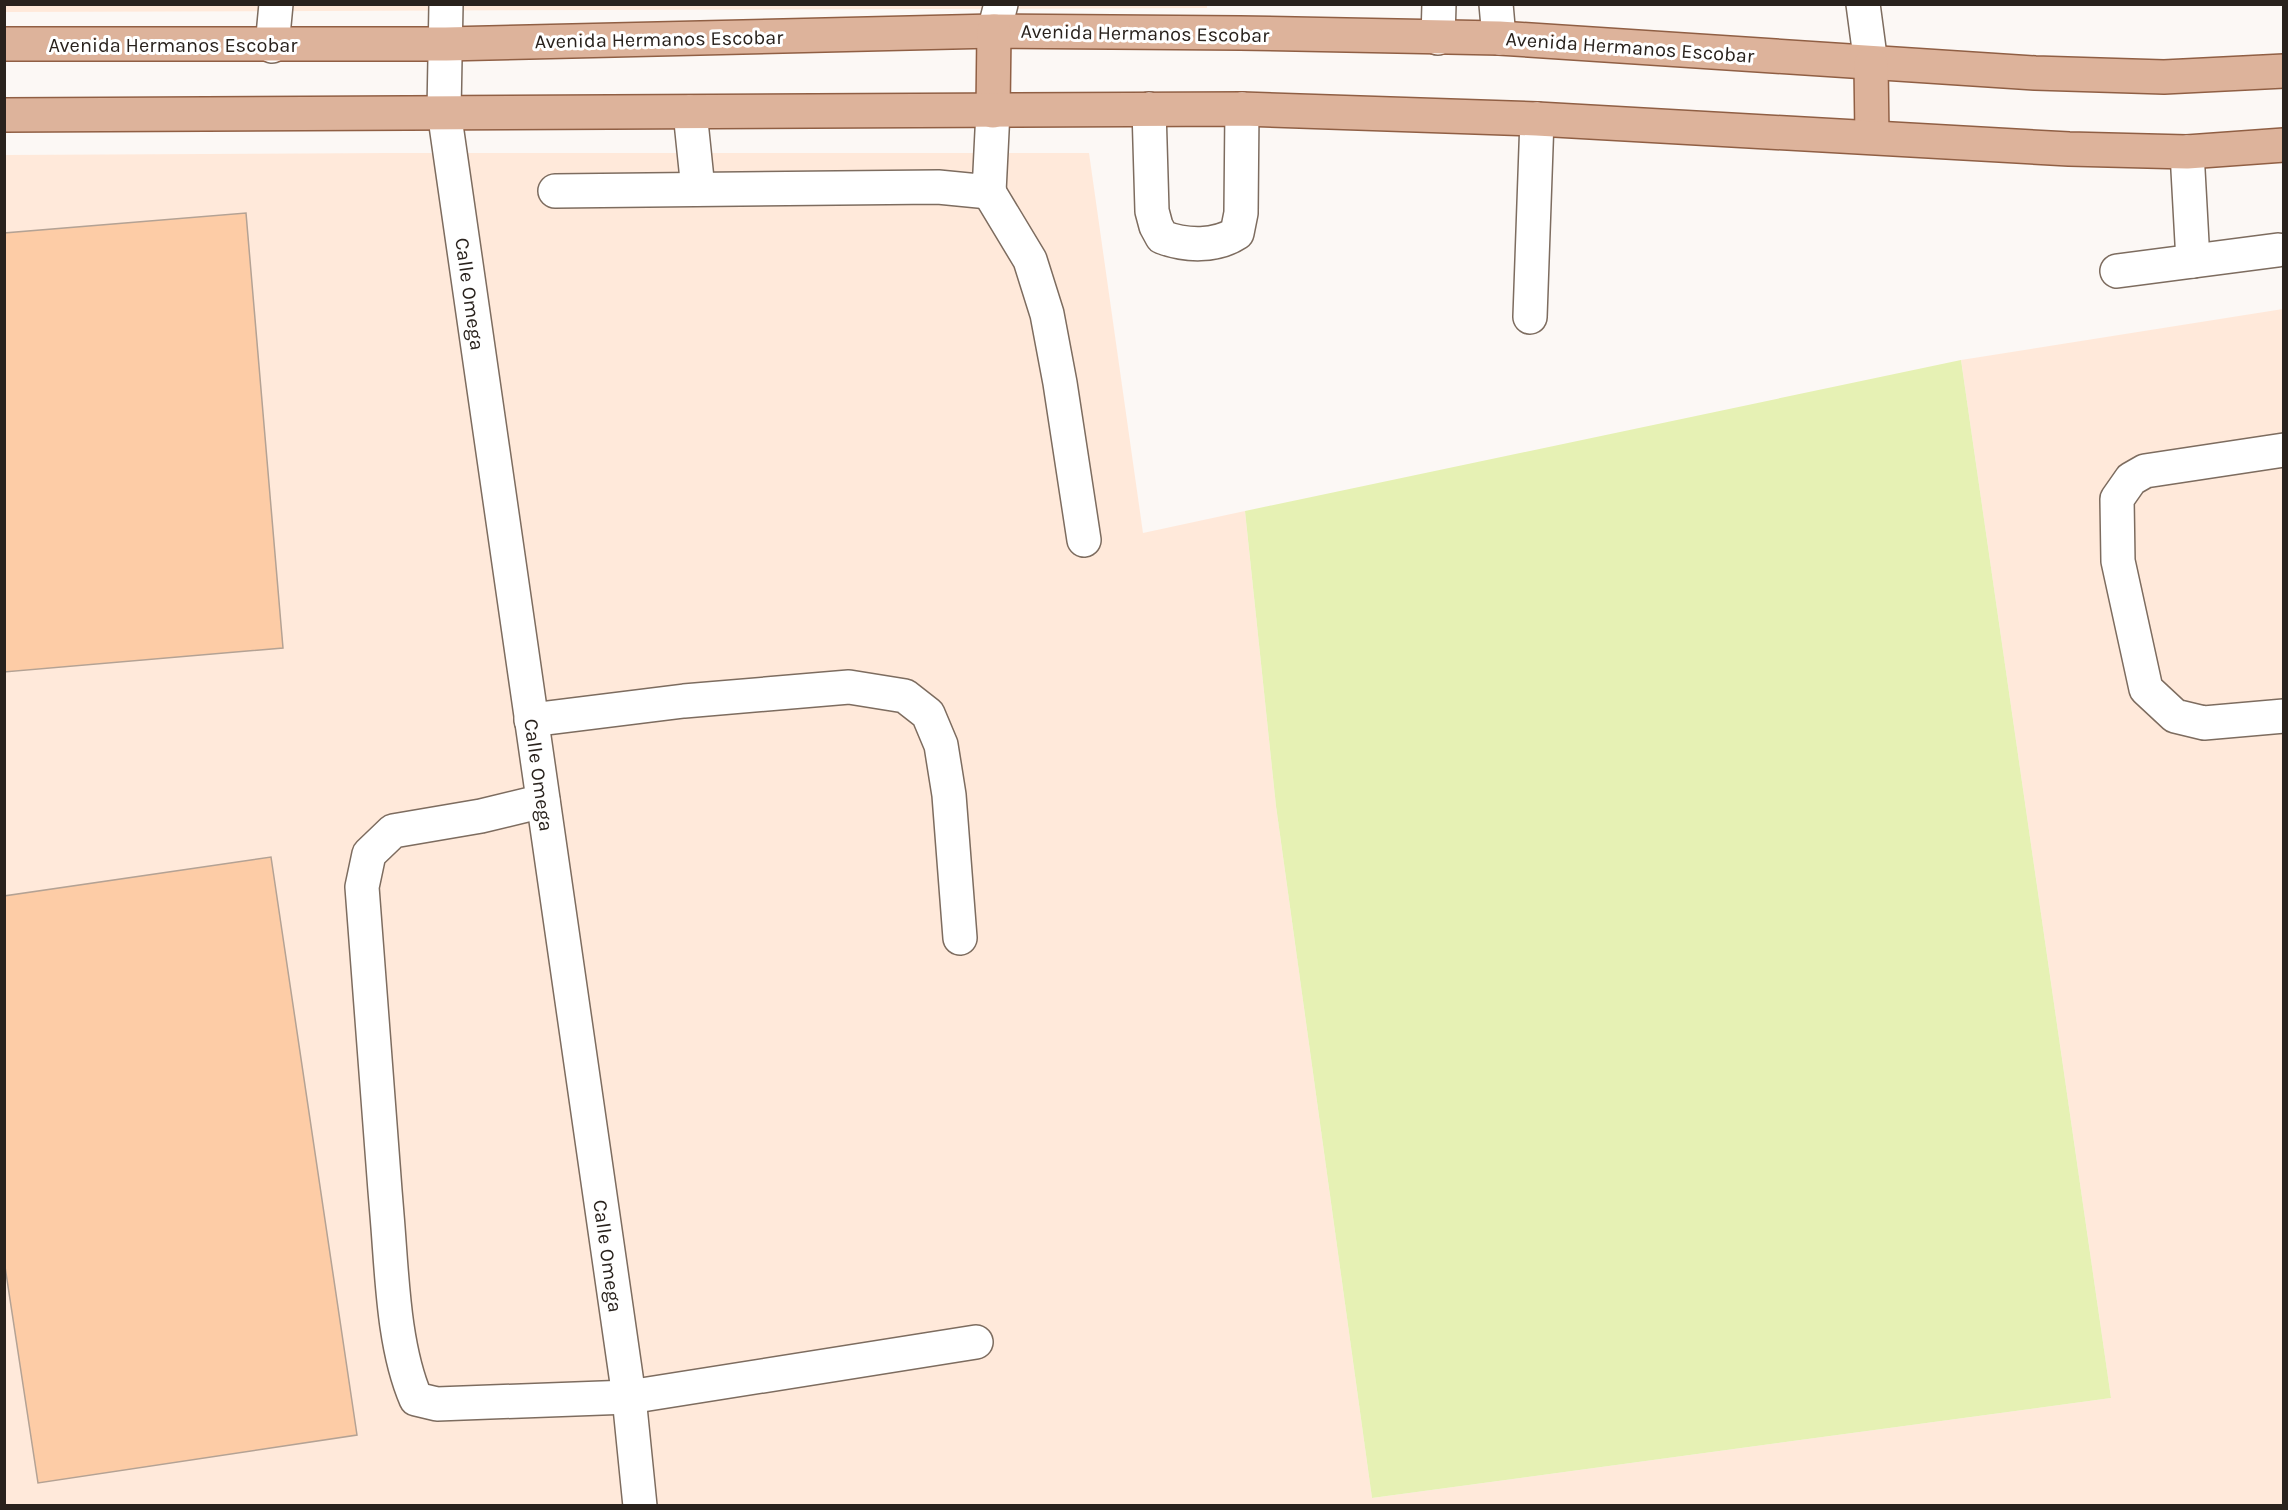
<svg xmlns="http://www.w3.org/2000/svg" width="2288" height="1510" viewBox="0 0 2288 1510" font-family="Karla,sans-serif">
	<rect width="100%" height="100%" fill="#fcf8f5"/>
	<g fill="#ffe9da">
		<path d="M4,5H1207V8L5,12Z"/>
		<path d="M388,153H1089L1143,533L1245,511L1276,806L1372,1498L2111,1398L1961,360L2283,309V1505H5L4,155Z"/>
	</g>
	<path fill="#e6f1b4" d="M1961,360L2111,1398L1372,1498L1276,806L1245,511Z"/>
	<g fill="#fdcca6" stroke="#b4a294" stroke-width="1.5">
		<path d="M246,213L283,648L4,672V233Z"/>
		<path d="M271,857L357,1435L38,1483L4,1260V896Z"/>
	</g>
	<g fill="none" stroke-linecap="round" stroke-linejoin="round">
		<defs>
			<g id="minor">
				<path d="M446,4L444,111L629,1397L640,1506"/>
				<path d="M1496,4L1499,38"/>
				<path d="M1863,4L1871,64"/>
				<path d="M994,31L1001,4"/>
				<path d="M1438,38L1439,4"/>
				<path d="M272,46L276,4"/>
				<path d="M1149,109L1152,211L1156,226L1162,237C1186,246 1216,247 1237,233L1241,213L1242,109"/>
				<path d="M690,112L698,189"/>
				<path d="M2187,152L2193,261"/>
				<path d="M555,191L938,187L989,192L993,111"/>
				<path d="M989,192L1030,260L1047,314L1060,383L1084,540"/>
				<path d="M2117,271L2278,250"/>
				<path d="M1530,317L1537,119"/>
				<path d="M2284,450L2145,471L2131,479L2117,499L2118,561L2146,689L2175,716L2204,723L2284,716"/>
				<path d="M531,720L684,701L849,687L905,696L928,714L941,745L949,795L960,938"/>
				<path d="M543,801L481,816L393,831L369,854L362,887C370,997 378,1106 387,1215C392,1273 393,1346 416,1399L437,1404L629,1397L976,1342"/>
			</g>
			<g id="major">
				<path d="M4,44H446L994,31L1240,33L1499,38L2035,73L2164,77L2284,71"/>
				<path d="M1871,64L1872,137"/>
				<path d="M993,111L994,31"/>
				<path d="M4,115L1242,109L1537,119L2069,149L2187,152L2284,145"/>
			</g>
		</defs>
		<use href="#minor" stroke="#7d6c5f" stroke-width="36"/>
		<use href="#major" stroke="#905f44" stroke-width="36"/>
		<use href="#minor" stroke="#fff" stroke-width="33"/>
		<use href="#major" stroke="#ddb39b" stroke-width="33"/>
	</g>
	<g text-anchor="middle" stroke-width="6" stroke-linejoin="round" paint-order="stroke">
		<g font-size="20" fill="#29221d" stroke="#fff">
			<text transform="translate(1145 33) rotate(1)" y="7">Avenida Hermanos Escobar</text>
			<text transform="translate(659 39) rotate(-1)" y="7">Avenida Hermanos Escobar</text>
			<text x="173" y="52">Avenida Hermanos Escobar</text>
			<text transform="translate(1630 47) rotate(4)" y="7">Avenida Hermanos Escobar</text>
			<text transform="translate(470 294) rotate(82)" y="7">Calle Omega</text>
			<text transform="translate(539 775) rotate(82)" y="7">Calle Omega</text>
			<text transform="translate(608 1256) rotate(82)" y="7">Calle Omega</text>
		</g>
	</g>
	<rect width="2288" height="1510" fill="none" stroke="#29221d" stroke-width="12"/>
</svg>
